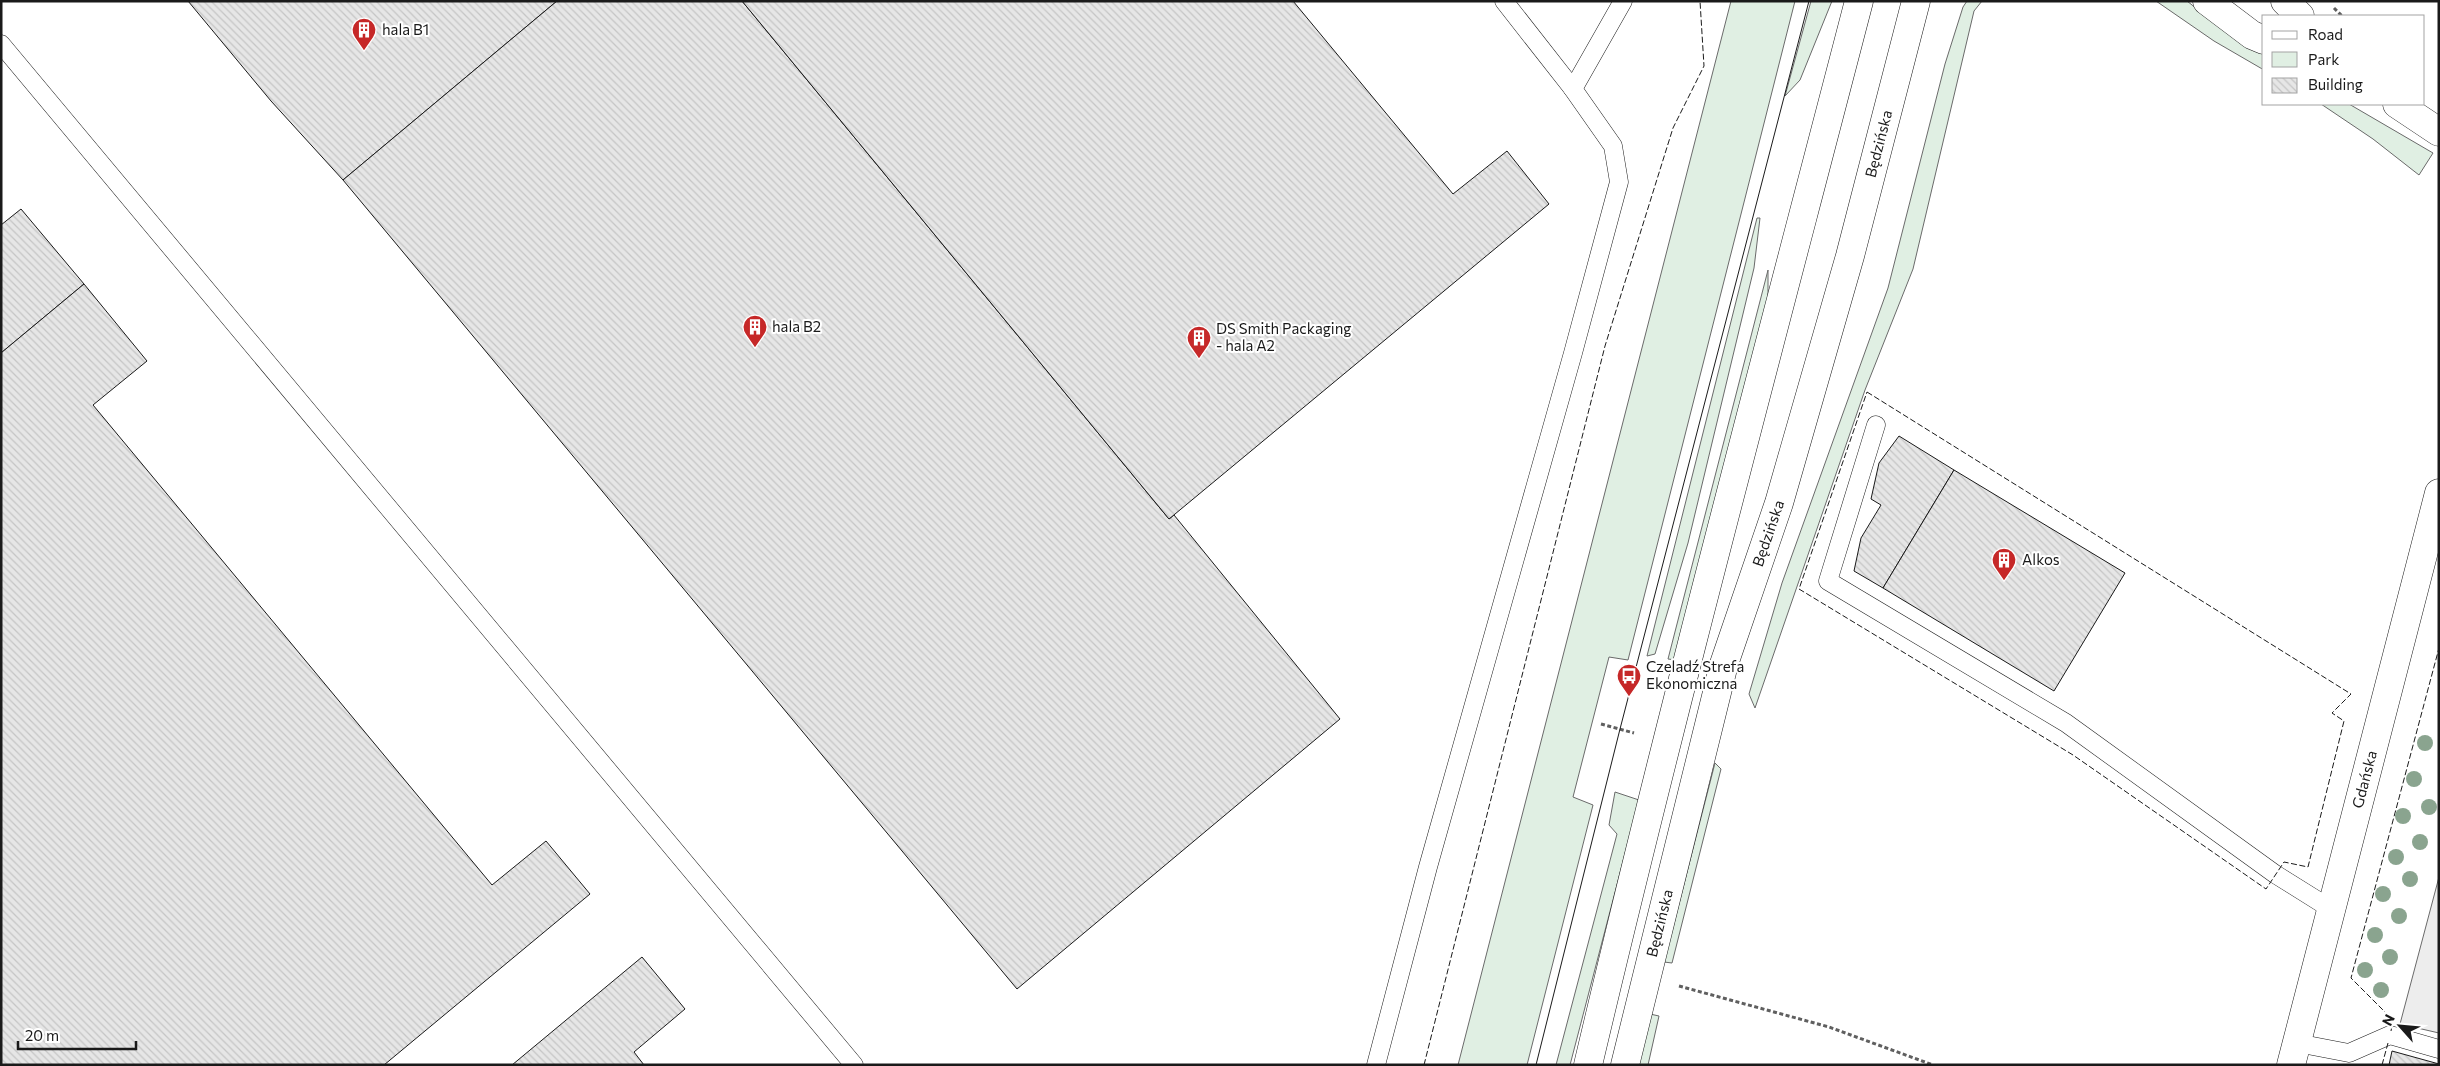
<svg xmlns="http://www.w3.org/2000/svg" width="2440" height="1066" viewBox="0 0 2440 1066" font-family="Commissioner,sans-serif">
	<defs>
		<pattern id="building-back-hatch" width="6" height="6" patternUnits="userSpaceOnUse" patternTransform="scale(1.25)"><rect width="6" height="6" fill="#e6e6e6"/><path d="M-1 5l2 2M0 0l6 6M5-1l2 2" fill="none" stroke="#c5c5c5"/></pattern>
	</defs>
	<rect width="100%" height="100%" fill="#fff"/>
	<g fill="#e0efe3" stroke="#6a6a6a">
		<path d="M1731,1H1795L1628,660L1609,657L1573,797L1593,805L1527,1065H1458Z"/>
		<path d="M1811,1H1832L1800,80L1785,96Z"/>
		<path d="M1967,1H1982L1974,11L1913,269L1865,390L1755,708L1749,694L1782,583L1888,288L1945,64L1963,7Z"/>
		<path d="M2156,1H2187L2226,32L2264,55V70L2214,41Z"/>
		<path d="M2321,104H2349L2433,153L2419,175L2373,139Z"/>
		<path d="M1757,218H1760L1754,268L1688,543L1655,654L1647,656Z"/>
		<path d="M1768,270V299L1676,660L1668,659Z"/>
		<path d="M1715,763L1721,769L1672,963L1664,962Z"/>
		<path d="M1615,792L1639,800L1570,1065H1556L1617,834L1609,825Z"/>
		<path d="M1650,1014L1659,1016L1648,1065H1638Z"/>
	</g>
	<path fill="#ededed" stroke="#6a6a6a" d="M2439,877V1033L2400,1024Z"/>
	<g fill="url(#building-back-hatch)" stroke="#1a1a1a">
		<path d="M188,1H557L343,180L271,101Z"/>
		<path d="M557,1H742L1169,519L1174,515L1340,719L1017,989L343,180Z"/>
		<path d="M742,1H1293L1453,194L1507,151L1549,204L1169,519Z"/>
		<path d="M21,209L84,284L1,353V225Z"/>
		<path d="M84,284L147,361L93,405L492,885L546,841L590,894L384,1065H1V353Z"/>
		<path d="M1899,436L1954,470L1883,588L1854,571L1861,538L1881,505L1871,499L1879,463Z"/>
		<path d="M1954,470L2125,573L2054,691L1883,588Z"/>
		<path d="M642,957L685,1009L634,1052L644,1065H512Z"/>
		<path d="M2392,1051L2439,1064V1065H2389Z"/>
	</g>
	<g fill="none" stroke-linecap="round" stroke-linejoin="round">
		<defs>
			<g id="lane">
				<path d="M1504,1L1573,89"/>
				<path d="M1,44L854,1065"/>
				<path d="M1876,425L1828,581L2066,723L2275,874L2331,909"/>
				<path d="M2297,1043L2349,1053L2390,1035L2439,1049"/>
				<path d="M1376,1065L1428,867L1573,353L1619,182L1613,146L1573,89L1623,1"/>
			</g>
			<g id="street">
				<path d="M2207,1L2252,35L2264,40"/>
				<path d="M2285,1L2300,16"/>
				<path d="M2397,104L2439,132"/>
				<path id="s1" d="M2291,1065L2439,493"/>
			</g>
			<g id="primary">
				<path d="M1588,1065C1672,709 1767,355 1859,1"/>
				<path id="s2" d="M1625,1065L1724,664L1779,503L1850,256L1916,1"/>
			</g>
		</defs>
		<use href="#lane" stroke="#1a1a1a" stroke-width="19"/>
		<use href="#street" stroke="#1a1a1a" stroke-width="29"/>
		<use href="#primary" stroke="#1a1a1a" stroke-width="29"/>
		<g stroke="#5f5f5f" stroke-width="3" stroke-dasharray="4 2.5" stroke-linecap="butt">
			<path d="M2334,8L2342,16"/>
			<path d="M1601,724L1634,733"/>
			<path d="M1679,986L1829,1027L1933,1065"/>
		</g>
		<use href="#lane" stroke="#fff" stroke-width="18"/>
		<use href="#street" stroke="#fff" stroke-width="28"/>
		<use href="#primary" stroke="#fff" stroke-width="28"/>
		<path stroke="#1a1a1a" stroke-width="1" d="M1536,1065L1620,729L1809,1"/>
		<g stroke="#1a1a1a" stroke-width="1" stroke-dasharray="6 2.5" stroke-linecap="butt">
			<path d="M1867,392L2351,694L2332,713L2344,721L2308,867L2284,862L2266,889L2073,755L1799,589Z"/>
			<path d="M2391,1031L2393,1020L2351,978L2439,648"/>
			<path d="M1424,1065L1605,346L1673,128L1704,66L1700,1"/>
			<path d="M2382,1065L2388,1043"/>
		</g>
	</g>
	<g fill="#8aa48f">
		<circle cx="2425" cy="743" r="8"/>
		<circle cx="2414" cy="779" r="8"/>
		<circle cx="2429" cy="807" r="8"/>
		<circle cx="2403" cy="816" r="8"/>
		<circle cx="2420" cy="842" r="8"/>
		<circle cx="2396" cy="857" r="8"/>
		<circle cx="2410" cy="879" r="8"/>
		<circle cx="2383" cy="894" r="8"/>
		<circle cx="2399" cy="916" r="8"/>
		<circle cx="2375" cy="935" r="8"/>
		<circle cx="2390" cy="957" r="8"/>
		<circle cx="2365" cy="970" r="8"/>
		<circle cx="2381" cy="990" r="8"/>
	</g>
	<defs>
		<symbol id="building-pin" viewBox="-11 -11 22 30"><path d="M0 17L-7.5 6A9.5 9.5 0 1 1 7.5 6Z" fill="#c62828" stroke="#fff"/><path d="M-4-6H4V6H1V3H-1V6H-4ZM-2.5-4.3h1.7v1.8h-1.7ZM.8-4.3h1.7v1.8H.8ZM-2.5-1h1.7V.8h-1.7ZM.8-1h1.7V.8H.8Z" fill="#fff"/></symbol>
		<symbol id="bus-pin" viewBox="-11 -11 22 30"><path d="M0 17L-7.5 6A9.5 9.5 0 1 1 7.5 6Z" fill="#c62828" stroke="#fff"/><path d="M-5-6H5V4H4V6H2V4H-2V6H-4V4H-5ZM-3.5-4V0h7V-4ZM-3.5 1.2v1.5H-2V1.2ZM2 1.2v1.5H3.5V1.2Z" fill="#fff"/></symbol>
	</defs>
	<g fill-rule="evenodd">
		<use href="#building-pin" x="350" y="16" width="28" height="38"/>
		<use href="#building-pin" x="741" y="313" width="28" height="38"/>
		<use href="#building-pin" x="1185" y="324" width="28" height="38"/>
		<use href="#building-pin" x="1990" y="546" width="28" height="38"/>
		<use href="#bus-pin" x="1615" y="662" width="28" height="38"/>
	</g>
	<g text-anchor="middle" stroke-width="4" stroke-linejoin="round" paint-order="stroke">
		<g font-size="15" fill="#1a1a1a" stroke="#fff" text-anchor="start">
			<text x="382" y="35">hala B1</text>
			<text x="772" y="332">hala B2</text>
			<text x="1216" y="334">DS Smith Packaging<tspan x="1216" dy="17">- hala A2</tspan></text>
			<text x="2022" y="565">Alkos</text>
			<text x="1646" y="672">Czeladź Strefa<tspan x="1646" dy="17">Ekonomiczna</tspan></text>
		</g>
		<g font-size="15" fill="#1a1a1a" stroke="#fff">
			<text dy="5" stroke="none"><textPath href="#s2" startOffset="956">Będzińska</textPath></text>
			<text dy="5" stroke="none"><textPath href="#s2" startOffset="551">Będzińska</textPath></text>
			<text dy="5" stroke="none"><textPath href="#s1" startOffset="295">Gdańska</textPath></text>
			<text dy="5" stroke="none"><textPath href="#s2" startOffset="146">Będzińska</textPath></text>
		</g>
	</g>
	<rect width="2440" height="1066" fill="none" stroke="#1a1a1a" stroke-width="5"/>
	<rect x="2262" y="15" width="162" height="90" fill="#ffffff" stroke="#a3a3a3"/>
	<rect x="2272" y="31" width="25" height="8" fill="#ffffff" stroke="#a3a3a3"/>
	<text x="2308" y="40" font-size="15" fill="#1a1a1a">Road</text>
	<rect x="2272" y="52" width="25" height="15" fill="#e0efe3" stroke="#a3a3a3"/>
	<text x="2308" y="65" font-size="15" fill="#1a1a1a">Park</text>
	<rect x="2272" y="78" width="25" height="15" fill="url(#building-back-hatch)" stroke="#a3a3a3"/>
	<text x="2308" y="90" font-size="15" fill="#1a1a1a">Building</text>
	<g transform="translate(2400 1026) rotate(297)" stroke="#ffffff" stroke-width="4" paint-order="stroke">
	<path d="M0-4L9 19L0 12L-9 19Z" fill="#1a1a1a"/>
	<text y="-8" font-size="14" font-weight="bold" text-anchor="middle" fill="#1a1a1a">N</text>
	</g>
	<path d="M18 1041v8h118v-8" fill="none" stroke="#1a1a1a" stroke-width="2.5"/>
	<text x="25" y="1041" font-size="15" fill="#1a1a1a" stroke="#ffffff" stroke-width="4" paint-order="stroke">20 m</text>
</svg>
